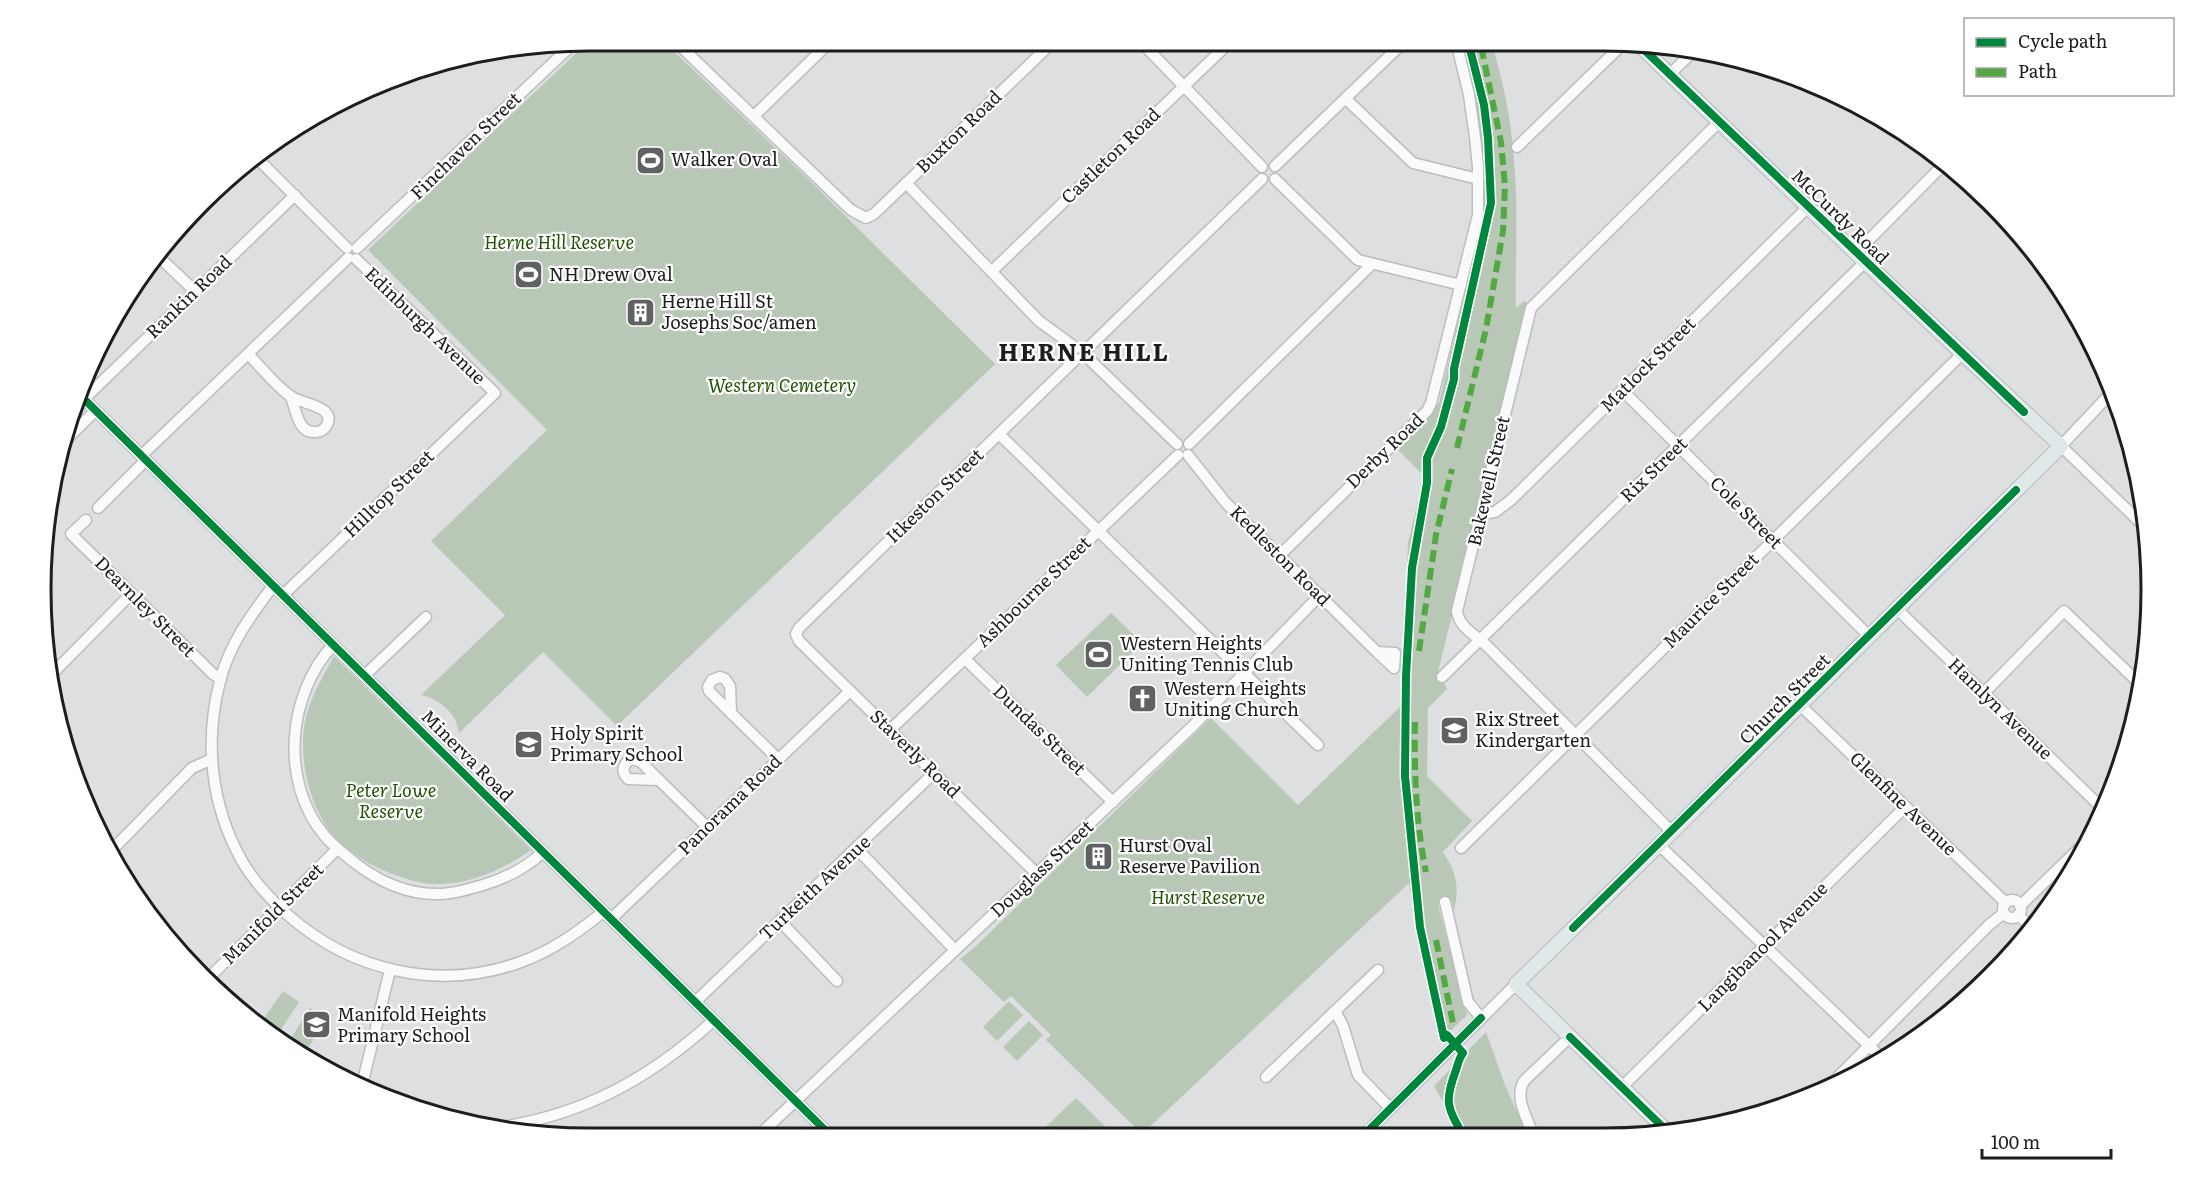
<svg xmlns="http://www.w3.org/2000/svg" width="2192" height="1179" viewBox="0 0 2192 1179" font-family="Literata,serif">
	<rect width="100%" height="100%" fill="#dddfe1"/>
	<g fill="#b9c7b6">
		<path d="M589,41H663L808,179L995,364L617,726L543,652L459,733C457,713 439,699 421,695L505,615L431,541L547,430L368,250Z"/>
		<path d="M1458,41H1491C1502,77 1510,113 1513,150C1519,202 1515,256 1516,308L1524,301L1528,304L1438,672L1447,689L1428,708L1427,776L1472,821L1443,852C1456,872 1460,886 1454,910L1452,901L1448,897L1441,898L1438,905L1467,1015L1441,1040L1423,962L1409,883L1142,1134L1046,1040L1051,1035L1011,996L1004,1002L960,959L975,947L1211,718L1298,805L1402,705L1408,543L1424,476L1396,448L1439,403L1483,215V166Z"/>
		<path d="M1111,613L1142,643L1087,697L1056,665Z"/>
		<path d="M334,656L531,850C503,869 473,884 438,884C425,885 410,880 398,876C378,869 359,859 343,845C312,819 299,765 304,727C308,701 322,678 334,656Z"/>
		<path d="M283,991L299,1002L280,1031L263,1020Z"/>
		<path d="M1009,1001L1023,1015L997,1041L983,1027Z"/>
		<path d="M310,1008L326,1019L308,1048L291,1038Z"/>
		<path d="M1029,1021L1043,1035L1017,1061L1003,1047Z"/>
		<path d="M1486,1032L1505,1085L1527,1134L1462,1135L1434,1086Z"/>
		<path d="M1076,1098L1115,1136H1036Z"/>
	</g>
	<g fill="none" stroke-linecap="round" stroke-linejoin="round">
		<defs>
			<g id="minor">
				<path d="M675,41L851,210L866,218L874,214L1054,41"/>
				<path d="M1140,41L1262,167"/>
				<path d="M1670,74L1694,51"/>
				<path d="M1346,99L1413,163L1478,179"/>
				<path d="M754,116L831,41"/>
				<path d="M1517,147L1625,42"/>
				<path d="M254,155L347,248"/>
				<path d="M1934,155L2032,249"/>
				<path d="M257,158L269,147"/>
				<path d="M1275,166L1405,41"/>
				<path d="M1275,179L1358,260L1461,285"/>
				<path d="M906,183L1039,321L1076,348"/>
				<path d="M357,248L574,43"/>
				<path d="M1856,253L1945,163"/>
				<path d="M159,257L195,291"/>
				<path d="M992,271L1231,41"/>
				<path d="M1089,347L1262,179"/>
				<path d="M248,354C260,366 278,389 292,397C302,404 336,406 327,425C324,430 321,432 316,432C298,434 296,410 291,397"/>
				<path d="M1089,359L1177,444"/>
				<path d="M1622,390L1869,636"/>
				<path d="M2112,392L2061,446L2146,528"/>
				<path d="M82,397L831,1136"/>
				<path d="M84,399L295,195"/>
				<path d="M999,434L1318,745"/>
				<path d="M1189,444L1372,264"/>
				<path d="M60,446L95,411"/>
				<path d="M1188,455L1226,503L1377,652L1395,653L1394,668L1377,652"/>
				<path d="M141,456L348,258"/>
				<path d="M98,508L146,460"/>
				<path d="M1481,514L1495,512L1511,500L1808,207"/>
				<path d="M86,520L71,534L213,674L221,679"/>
				<path d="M1279,556L1427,411L1431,403L1478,215V167L1475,137L1469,95L1456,41"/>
				<path d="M273,586C251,615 229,645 220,681C204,742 211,806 242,861C254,882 271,900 289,916C352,971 438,991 518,963C550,952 577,933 603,912"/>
				<path d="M283,595L495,393L356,259"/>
				<path d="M1897,609L2103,809"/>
				<path d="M333,645C287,695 280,782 324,835C333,846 344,854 355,863C378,881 408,895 439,894C454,894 469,889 483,885C506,878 525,869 543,852"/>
				<path d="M965,659L1113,802"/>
				<path d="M53,673L131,594"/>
				<path d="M364,676L426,617"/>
				<path d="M720,677L725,679L730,686L731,713L709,691L708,687L712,680Z"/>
				<path d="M1442,677L1865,262"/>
				<path d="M1984,693L2064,611L2141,685"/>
				<path d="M1800,705L2006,903"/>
				<path d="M731,713L778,759"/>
				<path d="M890,730L1178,455"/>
				<path d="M631,759L640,761L659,780L628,779C621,772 622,765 631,759Z"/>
				<path d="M659,780L707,827"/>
				<path d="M1672,832L1487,646C1476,635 1459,628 1457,611L1531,308L1719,122"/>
				<path d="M1659,845L1883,1059"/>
				<path d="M1461,848L1962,354"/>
				<path d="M113,849L192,768L212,759"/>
				<path d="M857,849L955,950"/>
				<path d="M1036,873L799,641L796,634L799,628L1076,359"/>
				<circle cx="2012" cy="909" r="9"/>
				<path d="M1445,902L1468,1002L1481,1018"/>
				<path d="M2020,906L2090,838"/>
				<path d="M2018,915L2032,928"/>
				<path d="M611,919L850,691"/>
				<path d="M780,921L837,981"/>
				<path d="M209,978L337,849"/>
				<path d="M695,1002L934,773"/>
				<path d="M1335,1011L1343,1026L1358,1075L1390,1108"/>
				<path d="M1266,1077L1378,970"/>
				<path d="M362,1085L390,970"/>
				<path d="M1621,1088L1905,807"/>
				<path d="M1824,1091L1989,925L2004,913"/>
				<path d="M494,1128C582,1116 649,1079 713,1021"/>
				<path d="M1533,1134C1527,1118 1514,1097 1524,1081L1570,1037"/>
				<path d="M1364,1135L1516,984"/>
				<path d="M757,1137L1193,726L1320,595"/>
			</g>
			<path id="major" d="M1636,42L1865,262L2061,446L1659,845L1516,984L1670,1134"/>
		</defs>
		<use href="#minor" stroke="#bbbdbe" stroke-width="13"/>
		<use href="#major" stroke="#b9babb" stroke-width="16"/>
		<use href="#minor" stroke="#fafafa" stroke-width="10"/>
		<use href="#major" stroke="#e0e9ea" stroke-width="14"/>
		<g stroke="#52a943" stroke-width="6" stroke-dasharray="12 6" stroke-linecap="butt">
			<path d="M1457,448L1486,329L1503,231L1505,186L1501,142L1480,41"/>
			<path d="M1419,651L1436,535L1452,469"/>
			<path d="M1415,722C1414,771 1416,824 1426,872"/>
			<path d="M1436,940L1454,1028"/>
		</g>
		<defs>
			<g id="cycleway">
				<path d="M1636,42L2024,412"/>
				<path d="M82,397L831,1136"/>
				<path d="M1573,928L2016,490"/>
				<path d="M1570,1037L1670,1134"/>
				<path d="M1364,1135L1481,1018"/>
				<path d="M1463,1135C1447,1107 1444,1102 1456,1070C1458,1064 1459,1058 1463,1053L1447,1035L1444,1038L1420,927L1405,776L1406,676L1412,568L1427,483V458L1441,427L1454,379V369L1491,203L1488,138L1484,105L1468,41"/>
			</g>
		</defs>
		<use href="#cycleway" stroke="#fff" stroke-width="11"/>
		<use href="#cycleway" stroke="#00873e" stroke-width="8"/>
	</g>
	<defs>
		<symbol id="stadium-square" viewBox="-11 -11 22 22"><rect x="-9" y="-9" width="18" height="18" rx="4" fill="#606163" stroke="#fff"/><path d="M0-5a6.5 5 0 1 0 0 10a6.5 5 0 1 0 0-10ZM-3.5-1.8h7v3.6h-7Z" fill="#fff"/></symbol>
		<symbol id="building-square" viewBox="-11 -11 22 22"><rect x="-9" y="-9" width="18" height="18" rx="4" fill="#606163" stroke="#fff"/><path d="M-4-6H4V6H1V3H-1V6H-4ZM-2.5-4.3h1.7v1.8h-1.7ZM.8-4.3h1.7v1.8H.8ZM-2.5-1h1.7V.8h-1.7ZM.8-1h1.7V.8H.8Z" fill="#fff"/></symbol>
		<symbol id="church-square" viewBox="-11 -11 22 22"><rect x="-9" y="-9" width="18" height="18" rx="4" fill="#606163" stroke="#fff"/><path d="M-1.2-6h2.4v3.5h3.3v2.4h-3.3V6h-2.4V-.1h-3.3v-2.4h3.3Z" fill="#fff"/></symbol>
		<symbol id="school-square" viewBox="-11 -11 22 22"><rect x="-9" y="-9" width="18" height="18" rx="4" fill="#606163" stroke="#fff"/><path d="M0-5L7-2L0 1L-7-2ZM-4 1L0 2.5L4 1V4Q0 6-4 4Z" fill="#fff"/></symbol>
	</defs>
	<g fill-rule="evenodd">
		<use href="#stadium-square" x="634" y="144" width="33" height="33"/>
		<use href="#stadium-square" x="512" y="258" width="33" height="33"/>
		<use href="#building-square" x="624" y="296" width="33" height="33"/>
		<use href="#stadium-square" x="1082" y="638" width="33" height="33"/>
		<use href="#church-square" x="1126" y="682" width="33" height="33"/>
		<use href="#school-square" x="1438" y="714" width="33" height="33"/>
		<use href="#school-square" x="512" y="728" width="33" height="33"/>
		<use href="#building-square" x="1082" y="840" width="33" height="33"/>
		<use href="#school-square" x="300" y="1008" width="33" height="33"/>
	</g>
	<g text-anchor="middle" stroke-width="4.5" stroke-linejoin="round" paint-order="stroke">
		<g font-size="18" fill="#1d1d1f" stroke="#fff">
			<text transform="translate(959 132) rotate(-44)" y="6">Buxton Road</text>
			<text transform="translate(466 146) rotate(-44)" y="6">Finchaven Street</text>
			<text transform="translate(1111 156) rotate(-44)" y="6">Castleton Road</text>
			<text transform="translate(1840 217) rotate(44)" y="6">McCurdy Road</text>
			<text transform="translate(189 297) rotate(-44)" y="6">Rankin Road</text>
			<text transform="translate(425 326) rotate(44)" y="6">Edinburgh Avenue</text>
			<text transform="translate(1648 365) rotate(-45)" y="6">Matlock Street</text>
			<text transform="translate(1385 451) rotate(-44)" y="6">Derby Road</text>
			<text transform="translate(1654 470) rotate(-44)" y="6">Rix Street</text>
			<text transform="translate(1489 481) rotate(-77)" y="6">Bakewell Street</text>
			<text transform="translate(389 494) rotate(-44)" y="6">Hilltop Street</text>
			<text transform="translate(935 496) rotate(-44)" y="6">Itkeston Street</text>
			<text transform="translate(1746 513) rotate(45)" y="6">Cole Street</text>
			<text transform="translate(1280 556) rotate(45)" y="6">Kedleston Road</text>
			<text transform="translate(1034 592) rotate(-44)" y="6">Ashbourne Street</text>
			<text transform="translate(1711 601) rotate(-45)" y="6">Maurice Street</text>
			<text transform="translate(145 607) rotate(45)" y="6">Dearnley Street</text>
			<text transform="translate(1785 699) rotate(-45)" y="6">Church Street</text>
			<text transform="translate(2000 709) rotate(44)" y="6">Hamlyn Avenue</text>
			<text transform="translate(1039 730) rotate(44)" y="6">Dundas Street</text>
			<text transform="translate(915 754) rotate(44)" y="6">Staverly Road</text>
			<text transform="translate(467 756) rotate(45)" y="6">Minerva Road</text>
			<text transform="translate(1903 804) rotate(44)" y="6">Glenfine Avenue</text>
			<text transform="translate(730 805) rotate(-44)" y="6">Panorama Road</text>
			<text transform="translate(1042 869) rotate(-43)" y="6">Douglass Street</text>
			<text transform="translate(815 888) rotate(-43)" y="6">Turkeith Avenue</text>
			<text transform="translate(273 914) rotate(-45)" y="6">Manifold Street</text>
			<text transform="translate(1763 947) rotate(-45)" y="6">Langibanool Avenue</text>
		</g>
		<g font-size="18" fill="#1d1d1f" stroke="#fff" text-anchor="start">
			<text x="671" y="166">Walker Oval</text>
			<text x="549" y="281">NH Drew Oval</text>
			<text x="661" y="308">Herne Hill St<tspan x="661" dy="21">Josephs Soc/amen</tspan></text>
			<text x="1120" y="650">Western Heights<tspan x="1120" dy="21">Uniting Tennis Club</tspan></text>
			<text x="1164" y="695">Western Heights<tspan x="1164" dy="21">Uniting Church</tspan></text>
			<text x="1475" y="726">Rix Street<tspan x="1475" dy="21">Kindergarten</tspan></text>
			<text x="550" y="740">Holy Spirit<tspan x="550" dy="21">Primary School</tspan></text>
			<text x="1119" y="852">Hurst Oval<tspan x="1119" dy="21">Reserve Pavilion</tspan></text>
			<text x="337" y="1021">Manifold Heights<tspan x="337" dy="21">Primary School</tspan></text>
		</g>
		<g font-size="18" font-style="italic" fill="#235302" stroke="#fff">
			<text x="559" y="249">Herne Hill Reserve</text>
			<text x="782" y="392">Western Cemetery</text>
			<text x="391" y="797">Peter Lowe<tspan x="391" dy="21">Reserve</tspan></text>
			<text x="1208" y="904">Hurst Reserve</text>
		</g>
		<g font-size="24" font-weight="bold" letter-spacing="1.5" fill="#1d1d1f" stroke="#fff">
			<text x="1084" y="361">HERNE HILL</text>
		</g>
	</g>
	<path d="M0 0H2192V1179H0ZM589 51H1603A538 538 0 0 1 2141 589V590A538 538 0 0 1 1603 1128H589A538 538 0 0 1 51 590V589A538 538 0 0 1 589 51Z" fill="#fff" fill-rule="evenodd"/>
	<path fill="none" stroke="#1d1d1f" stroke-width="3" d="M589 51H1603A538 538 0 0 1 2141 589V590A538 538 0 0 1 1603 1128H589A538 538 0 0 1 51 590V589A538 538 0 0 1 589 51Z"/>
	<rect x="1964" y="18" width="210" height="78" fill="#ffffff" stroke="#a5a5a5" stroke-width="1.5"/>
	<rect x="1976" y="38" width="30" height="9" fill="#00873e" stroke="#a5a5a5" stroke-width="1.5"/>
	<text x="2018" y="48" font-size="18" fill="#1d1d1f">Cycle path</text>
	<rect x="1976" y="68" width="30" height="9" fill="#52a943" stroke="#a5a5a5" stroke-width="1.5"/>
	<text x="2018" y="78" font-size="18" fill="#1d1d1f">Path</text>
	<path d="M1982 1149v9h129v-9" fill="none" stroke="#1d1d1f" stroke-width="3"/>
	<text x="1991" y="1149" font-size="18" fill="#1d1d1f" stroke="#ffffff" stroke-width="4.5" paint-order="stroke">100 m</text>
</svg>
